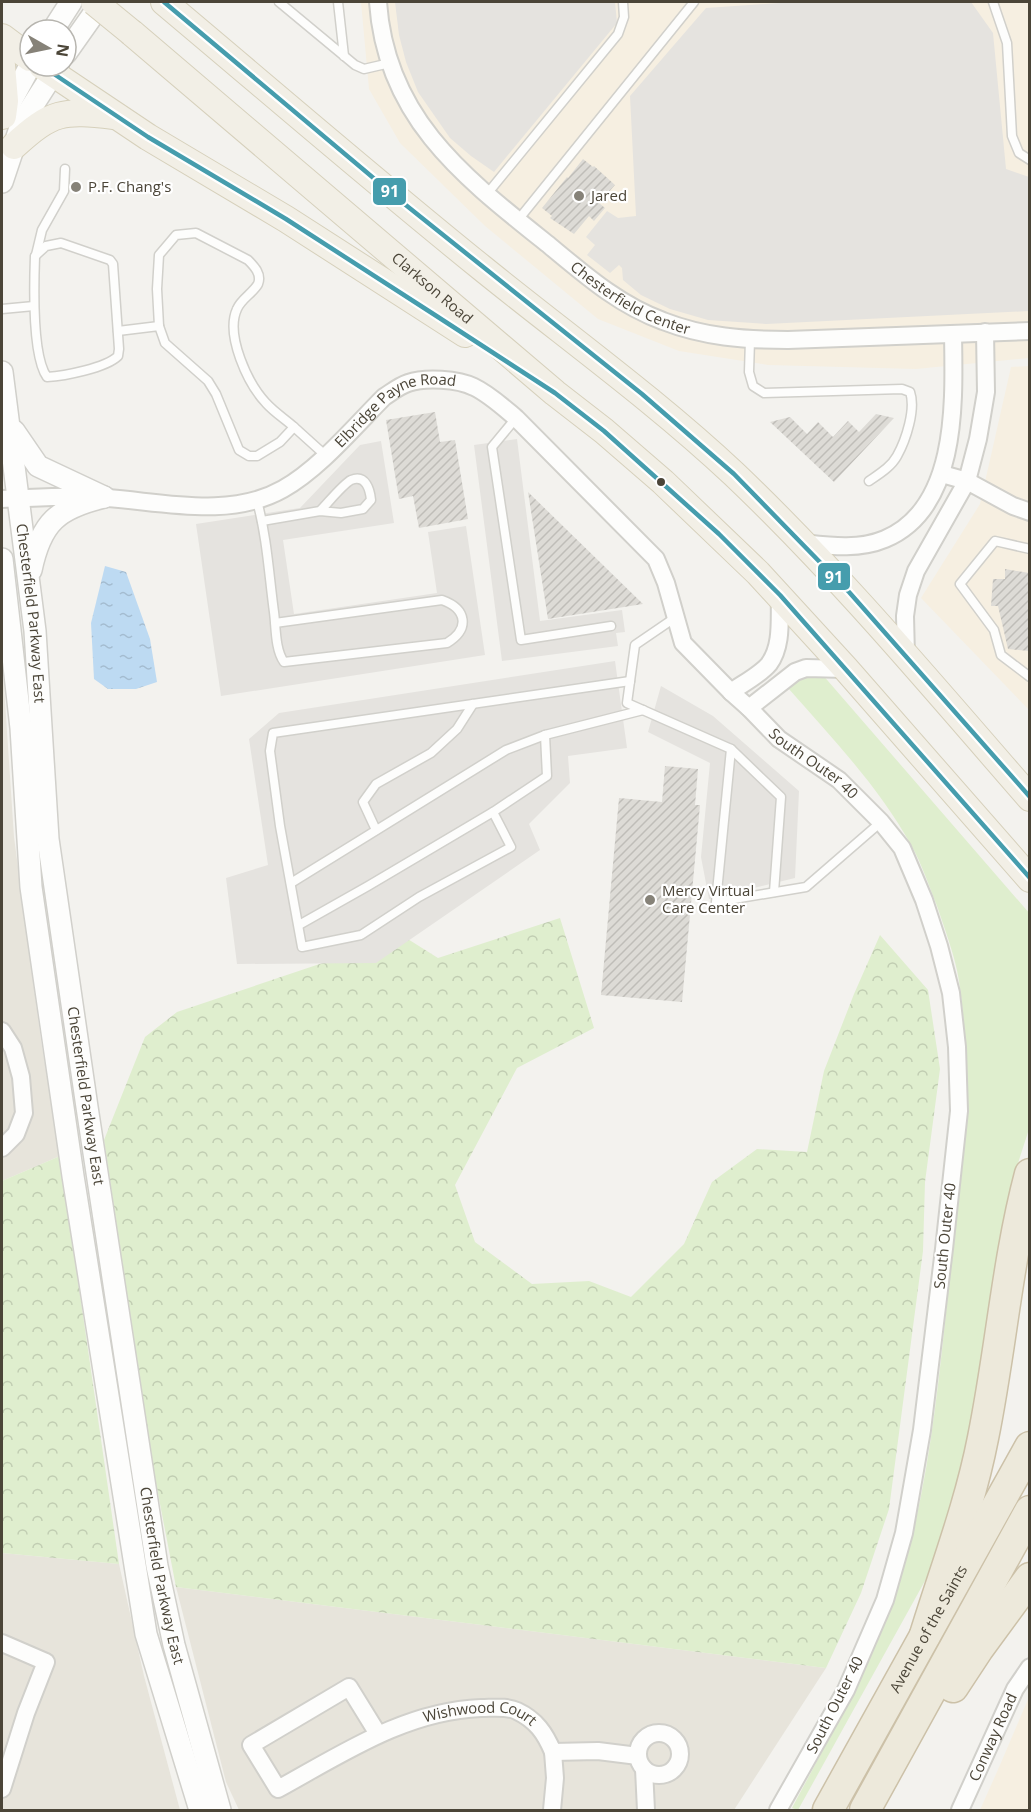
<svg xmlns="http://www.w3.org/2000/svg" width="1031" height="1812" viewBox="0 0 1031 1812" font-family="'Open Sans',sans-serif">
	<defs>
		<pattern id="forest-crowns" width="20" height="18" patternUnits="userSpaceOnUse" patternTransform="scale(1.5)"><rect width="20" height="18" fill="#dfeece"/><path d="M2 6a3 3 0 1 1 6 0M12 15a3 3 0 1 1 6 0" fill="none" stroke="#c1cdb2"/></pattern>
		<pattern id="water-ripples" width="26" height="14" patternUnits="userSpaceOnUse" patternTransform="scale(1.5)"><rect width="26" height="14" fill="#bddaf2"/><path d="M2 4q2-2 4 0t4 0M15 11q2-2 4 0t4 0" fill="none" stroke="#a4bcd0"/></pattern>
		<pattern id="building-hatch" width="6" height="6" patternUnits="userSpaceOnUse" patternTransform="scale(1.5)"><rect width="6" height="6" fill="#dddbd6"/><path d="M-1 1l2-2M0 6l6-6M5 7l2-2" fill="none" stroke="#bfbdb8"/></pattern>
	</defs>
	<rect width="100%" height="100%" fill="#f3f2ee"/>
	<g fill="#e7e4db">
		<path d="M2,656L14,837L41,1040L60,1156L2,1181Z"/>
		<path d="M2,1553L119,1564L144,1676L180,1810H2Z"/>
		<path d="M176,1587L826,1668L734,1810H239L226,1782Z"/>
	</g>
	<g fill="#f6efe1">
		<path d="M361,2H1029V358L916,369L768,365L679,351L598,319L485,226L400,143L369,89Z"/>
		<path d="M1029,366V710L921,598L980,504L1011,367Z"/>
		<path d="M1029,1697V1810H980L1000,1765Z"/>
	</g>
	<path fill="#dfeece" d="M815,666L1030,914L1029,1129L1019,1160L1004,1218L993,1278L978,1414L966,1471L931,1570L798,1810L792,1808C832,1732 877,1657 902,1574C929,1483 938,1388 948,1294C959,1190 975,1086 959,981C955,956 945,930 937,906C929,886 922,864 911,845C879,787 832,738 788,688L791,678Z"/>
	<g fill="url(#forest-crowns)">
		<path d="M560,918L594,1028L517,1068L455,1185L475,1242L532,1284L589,1281L631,1297L684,1244L712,1182L757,1149L807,1152L824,1071L854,994L880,935L928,990L940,1069L925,1182L923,1251L889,1509L861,1593L826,1668L176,1587L150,1452L104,1140L145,1037L177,1012L403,936L438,958Z"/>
		<path d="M60,1156L119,1564L2,1553V1181Z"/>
	</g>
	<g fill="#e5e3df">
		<path d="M395,2H615L617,23L494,172L471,156L450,138L418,92L406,62L399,35Z"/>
		<path d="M793,2H971L993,33L1006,169L1029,177V311L766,324L708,320L670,309L641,295L623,280L622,268L619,265L610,273L587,255L595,245L586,237L607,211L618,218L636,216L630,96L706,8Z"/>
		<path d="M517,439L540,621L622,610L625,632L616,633L618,646L502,661L474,445Z"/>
		<path d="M381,441L394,523L283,540L294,614L437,593L428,532L466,526L485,655L221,696L196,524L300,508L360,445Z"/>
		<path d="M615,661L627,748L568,756L570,783L529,824L540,850L376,963L237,964L226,878L268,865L249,739L279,713Z"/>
		<path d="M661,686L713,716L799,791L795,878L709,899L701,857L710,763L648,732Z"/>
	</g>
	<path fill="url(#water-ripples)" d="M105,566L126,572L150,639L157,682L136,689H108L94,679L91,623Z"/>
	<g fill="url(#building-hatch)">
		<path d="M583,159L593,167L594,166L615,185L599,203L605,208L594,221L589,216L574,234L550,218L552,216L542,208L567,177L568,178Z"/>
		<path d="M435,412L440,442L455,440L468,519L419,528L413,496L399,499L386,420Z"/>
		<path d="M876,414L894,418L834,482L770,422L790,417L807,434L818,422L833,437L848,421L859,432Z"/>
		<path d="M528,492L643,604L548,619Z"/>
		<path d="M1005,569L1029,573V651L1008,649L998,606H991L993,579H1005Z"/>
		<path d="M665,766L698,769L695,805H700L682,1002L601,995L619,798L662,802Z"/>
	</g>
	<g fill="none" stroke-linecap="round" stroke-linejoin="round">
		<defs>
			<g id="service">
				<path d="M279,2L355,65L364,69L390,63"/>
				<path d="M338,2L344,56"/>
				<path d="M993,2L1007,43L1012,136L1019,153L1030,160"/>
				<path d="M487,194L618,34L624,17L623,2"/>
				<path d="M518,220L694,2"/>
				<path d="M61,243L110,260L113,264L119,349L118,356C106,368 64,376 47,377C32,356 34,283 35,256L46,246Z"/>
				<path d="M36,255L42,230L64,191L65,169"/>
				<path d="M2,309L34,306"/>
				<path d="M159,326L157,289L159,255L176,235L196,233L248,260C254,266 262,274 258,284C253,293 241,299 237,309C225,335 248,384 266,403C274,412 285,419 294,427"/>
				<path d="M118,331L159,326L165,343L208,381L216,394L239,450L249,456H257L280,442L294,427L325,455"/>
				<path d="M750,340L749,372L753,386L764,393L902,389L910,392C916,409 906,440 897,456C891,467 879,474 869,481"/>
				<path d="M516,418L492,447L521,640L611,626"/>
				<path d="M257,501C267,537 269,575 274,612C276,627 275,650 284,662L447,643C470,629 467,609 442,600L275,623"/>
				<path d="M262,521L320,511L341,513L363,509L371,500C370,490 366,474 351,480C343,484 327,504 320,511"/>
				<path d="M1030,549L995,541L960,584L994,630L1001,655L1030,677"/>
				<path d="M676,617L635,645L627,703L731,749L716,902L806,887L881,822"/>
				<path d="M630,681L273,733L270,751L280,826L302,947L361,935L419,897L511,847L493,812L547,776L545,735L643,710"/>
				<path d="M731,749L781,797L774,892"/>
				<path d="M376,830L363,802L376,784L431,753L457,729L473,704"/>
				<path d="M291,883L506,750L545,735"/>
				<path d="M299,925L368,886L493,812"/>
			</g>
			<g id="minor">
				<path id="s1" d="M378,2C386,119 465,178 550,246C585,275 619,305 663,321C704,337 744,340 788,340L1030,331"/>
				<path d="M942,474L967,481L1013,506L1030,512"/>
				<path id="s2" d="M2,499C36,498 72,495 107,498C163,502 230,519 283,489C319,469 354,427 384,397C392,392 399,386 408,383C425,377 458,379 474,387C489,394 503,407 516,418L656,559L666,583L683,643L731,692L749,708L779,739L839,780L881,822L902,848L924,900L939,946L951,993L957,1047L959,1111L944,1249L922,1430L904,1533L885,1600L846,1690L778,1810"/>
				<path d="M803,543C830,546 859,550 885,539C959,508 954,400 953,334"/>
				<path d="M906,656L905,616L908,595L916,571L967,481L978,439L986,392L985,332"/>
				<path d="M731,692C742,684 760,675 769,664C783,645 779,618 780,595"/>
				<path d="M749,708L795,672L806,668L846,669"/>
				<path d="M2,1031L13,1048L21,1077L24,1113L16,1134L2,1148"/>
				<path d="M2,1643L46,1662L26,1713L2,1789"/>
				<circle cx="659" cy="1754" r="21"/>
				<path id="s3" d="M378,1734L349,1687L251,1745L278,1789C342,1754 405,1711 481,1708C493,1708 507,1706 517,1711C536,1720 545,1733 553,1752L598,1751L638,1756"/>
				<path d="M644,1769L646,1810"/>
				<path d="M552,1810L555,1778L553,1752"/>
				<path id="s4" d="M960,1810L1015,1689L1030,1667"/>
			</g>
			<g id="tertiary">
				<path d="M53,30L71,2"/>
				<path d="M66,53L102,2"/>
				<path d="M3,116L30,66"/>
				<path d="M2,182L22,122L58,66"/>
				<path id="s5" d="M2,372L35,631L48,839L87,1107L157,1566L174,1645L220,1810"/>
				<path d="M14,431L38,466L104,497"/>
				<path d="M2,559L21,728L31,887L73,1176L146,1634L200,1810"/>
				<path d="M31,570C41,522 58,508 104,497"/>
			</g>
			<g id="primary">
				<path d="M164,2C270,91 374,181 482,268C566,336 655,400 734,474C840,575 934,688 1030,798"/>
				<path id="s6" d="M132,33L555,393L604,431L663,482L758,573L846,669L1030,879"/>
				<path d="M2,37L30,58"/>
				<path d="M2,65L5,101L3,116"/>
				<path d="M42,66L148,137L286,219L465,334"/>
				<path d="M14,146C52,111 63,110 114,116"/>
			</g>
			<g id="motorway">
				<path d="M925,1635C945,1570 970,1505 983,1438C1001,1350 1007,1261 1030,1174"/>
				<path d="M953,1687L978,1649L1030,1578"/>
				<path id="s7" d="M828,1810L1030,1447"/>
				<path d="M865,1810L1030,1511"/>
			</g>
		</defs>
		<use href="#service" stroke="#d1d0cb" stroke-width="11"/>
		<use href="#minor" stroke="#d1d0cb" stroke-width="20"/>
		<use href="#tertiary" stroke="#d1d0cb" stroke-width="24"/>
		<use href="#primary" stroke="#d6d0bb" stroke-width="28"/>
		<use href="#motorway" stroke="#ccc1a8" stroke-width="33"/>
		<use href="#service" stroke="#fdfdfc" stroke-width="8"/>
		<use href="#minor" stroke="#fdfdfc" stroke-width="16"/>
		<use href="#tertiary" stroke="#fdfdfc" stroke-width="21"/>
		<use href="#primary" stroke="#f2efe6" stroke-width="26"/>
		<use href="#motorway" stroke="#ede9db" stroke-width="30"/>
		<defs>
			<path id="primary-bridge" d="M94,2L132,33"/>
		</defs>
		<use href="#primary-bridge" stroke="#d6d0bb" stroke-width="28" stroke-linecap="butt"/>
		<use href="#primary-bridge" stroke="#f2efe6" stroke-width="26"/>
		<defs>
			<g id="bus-1">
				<path d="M164,2L402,202L642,394L734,474L849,592L1030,797"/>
				<path d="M42,66L148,137L286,219L438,317L555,393L604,431L719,534L780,595L1030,878"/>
			</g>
		</defs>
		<use href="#bus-1" stroke="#fff" stroke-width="9"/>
		<use href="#bus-1" stroke="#469dad" stroke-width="4.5"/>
	</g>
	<g fill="#868278" stroke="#fff" stroke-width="2">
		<circle cx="76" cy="187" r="6"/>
		<circle cx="579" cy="196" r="6"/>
		<circle cx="650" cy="900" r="6"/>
	</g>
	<circle fill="#4b4538" stroke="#fff" stroke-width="2" cx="661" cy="482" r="5"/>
	<g text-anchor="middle" stroke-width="4.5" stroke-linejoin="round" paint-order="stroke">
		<g font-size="15" fill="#4b4538" stroke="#fff" text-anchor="start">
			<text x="88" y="192">P.F. Chang's</text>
			<text x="591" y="201">Jared</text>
			<text x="662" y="896">Mercy Virtual<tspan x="662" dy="17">Care Center</tspan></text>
		</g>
		<g font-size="15" fill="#4b4538" stroke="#fff">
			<text dy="5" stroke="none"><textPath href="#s6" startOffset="394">Clarkson Road</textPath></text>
			<text dy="5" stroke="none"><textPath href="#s1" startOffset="406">Chesterfield Center</textPath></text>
			<text dy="5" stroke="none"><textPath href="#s2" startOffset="426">Elbridge Payne Road</textPath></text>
			<text dy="5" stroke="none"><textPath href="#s5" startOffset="243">Chesterfield Parkway East</textPath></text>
			<text dy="5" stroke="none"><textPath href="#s2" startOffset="1034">South Outer 40</textPath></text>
			<text dy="5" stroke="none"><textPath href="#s5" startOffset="729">Chesterfield Parkway East</textPath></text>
			<text transform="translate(945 1236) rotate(-84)" y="5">South Outer 40</text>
			<text dy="5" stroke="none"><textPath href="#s5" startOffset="1215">Chesterfield Parkway East</textPath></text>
			<text dy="5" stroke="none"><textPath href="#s7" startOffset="207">Avenue of the Saints</textPath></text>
			<text transform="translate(835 1705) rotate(-63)" y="5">South Outer 40</text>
			<text dy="5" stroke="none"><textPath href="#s3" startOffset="441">Wishwood Court</textPath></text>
			<text dy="5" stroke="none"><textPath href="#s4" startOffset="80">Conway Road</textPath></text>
		</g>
	</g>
	<g stroke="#fff" stroke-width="2">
		<rect x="372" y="177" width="35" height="29" rx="6" fill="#469dad"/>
		<rect x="817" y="562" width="34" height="29" rx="6" fill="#469dad"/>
	</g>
	<g font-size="16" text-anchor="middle" font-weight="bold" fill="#fff">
		<text x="390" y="197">91</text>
		<text x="834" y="583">91</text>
	</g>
	<rect width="1031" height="1812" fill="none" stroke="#4b4538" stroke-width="6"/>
	<g transform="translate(48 48) rotate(99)"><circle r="28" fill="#ffffff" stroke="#b7b5af" stroke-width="1.5"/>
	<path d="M0-4.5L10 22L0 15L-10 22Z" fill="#868278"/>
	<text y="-9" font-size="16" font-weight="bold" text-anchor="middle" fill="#4b4538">N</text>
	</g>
</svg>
